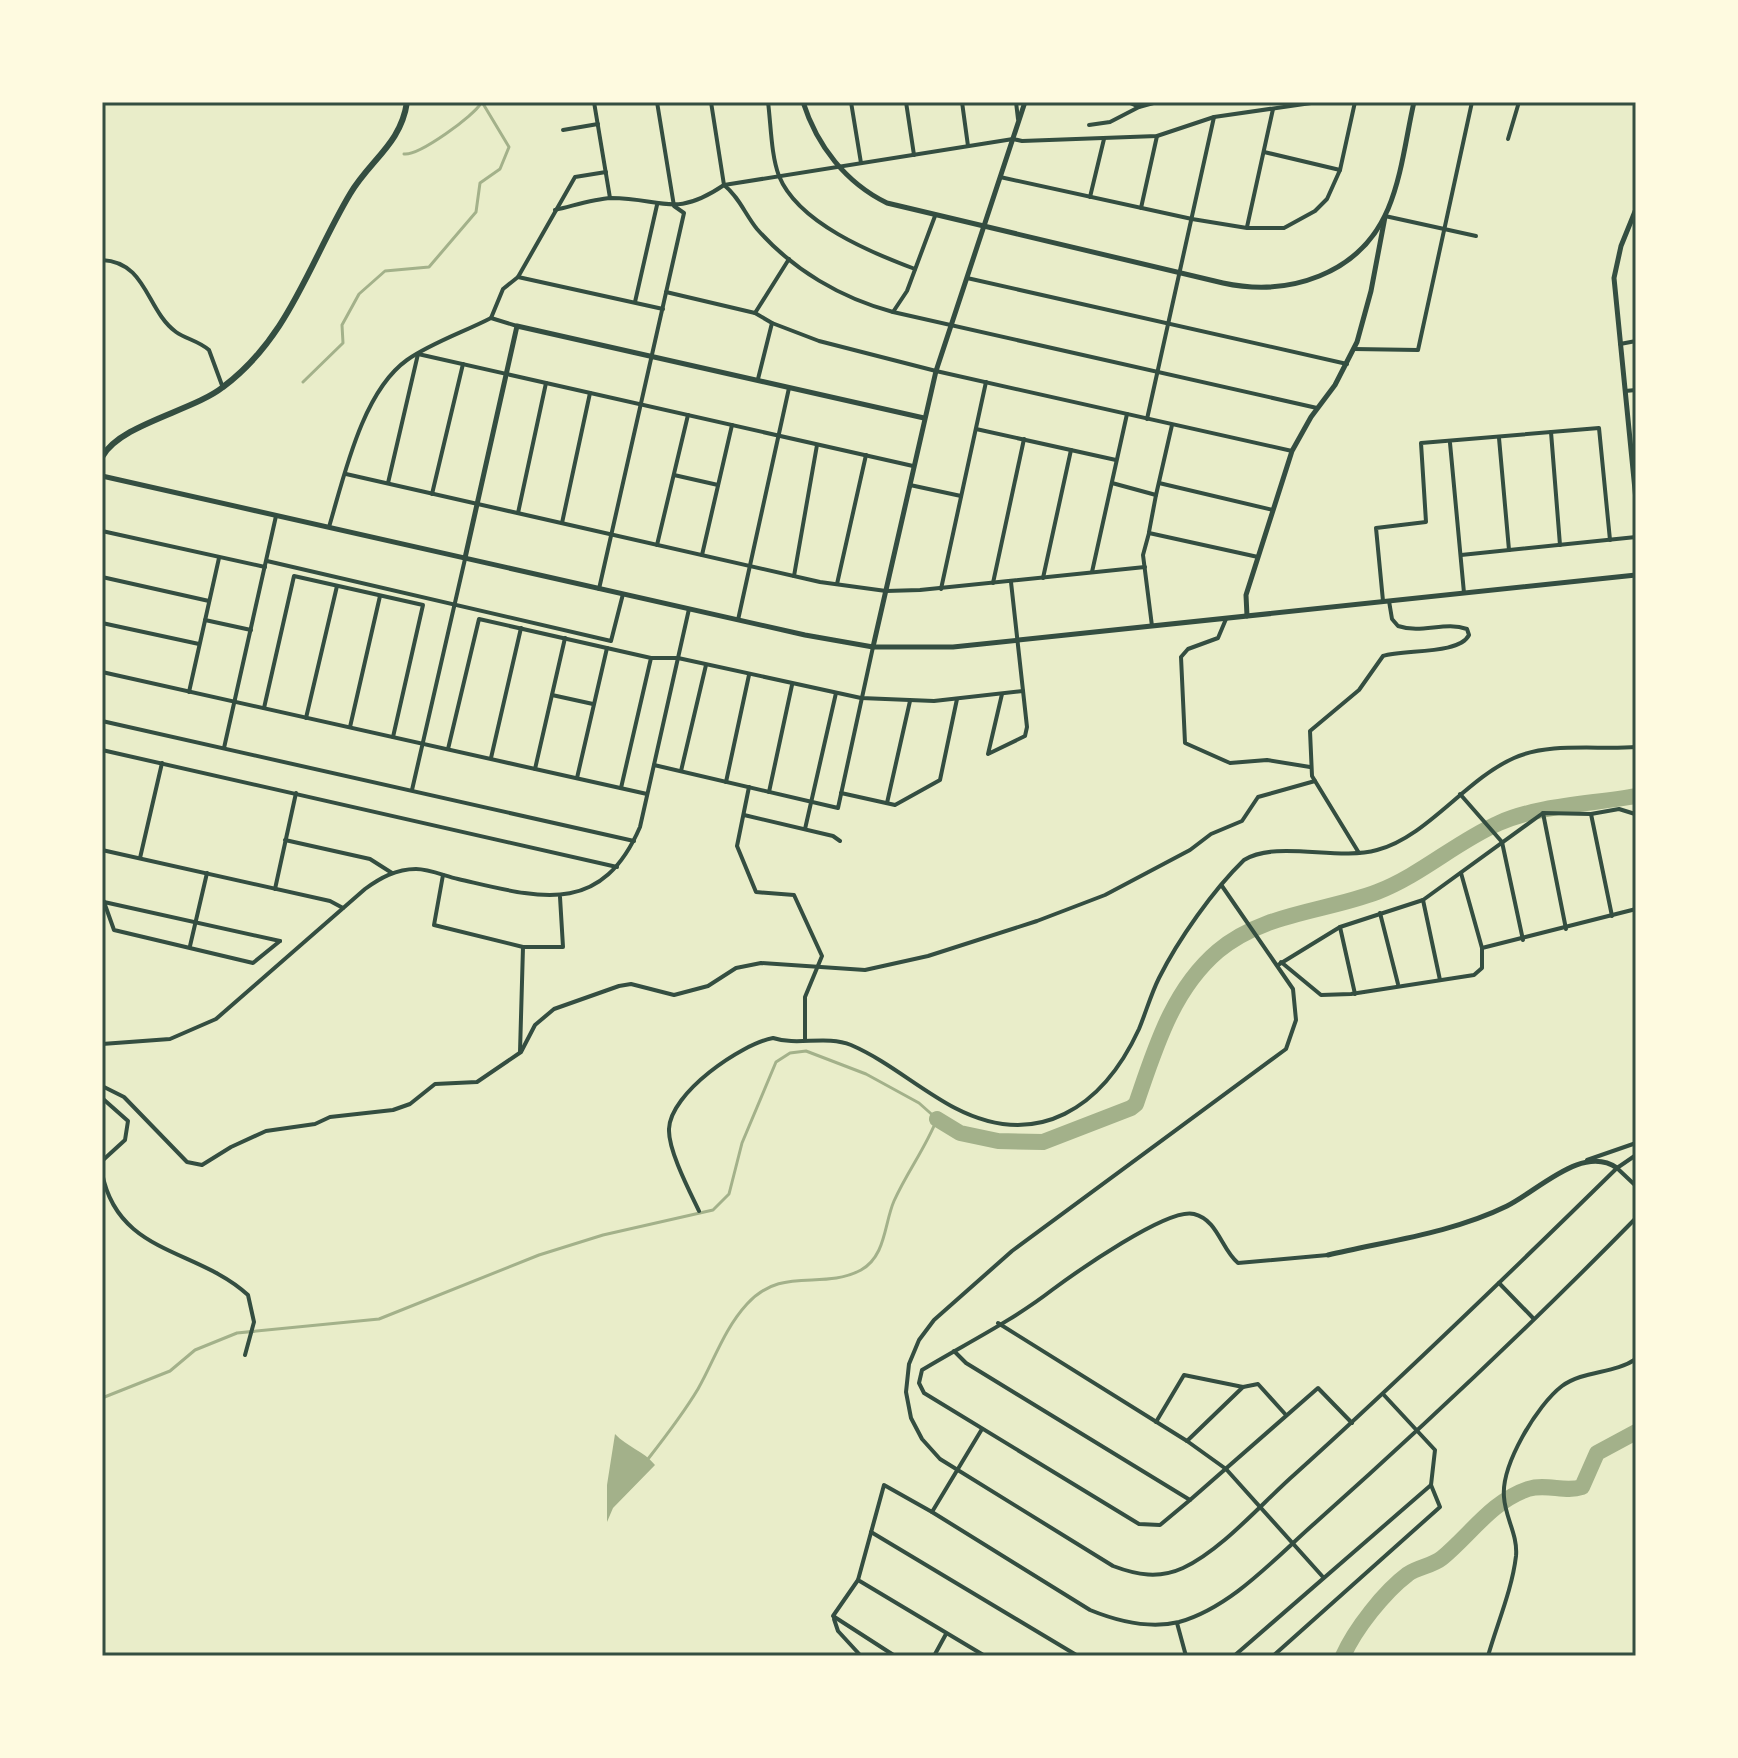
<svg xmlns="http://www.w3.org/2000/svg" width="1738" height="1758" viewBox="0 0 1738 1758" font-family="'Space Grotesk',sans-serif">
	<rect width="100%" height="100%" fill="#e9edc9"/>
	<path fill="#a3b18a" d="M615,1434C627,1447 644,1451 655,1465L613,1508L607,1522V1485Z"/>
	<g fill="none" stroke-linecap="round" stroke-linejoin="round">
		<g stroke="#a3b18a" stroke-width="3">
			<path d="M404,154C419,156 475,115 481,103"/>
			<path d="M303,382L343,343L342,325L359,294L385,271L429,267L476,212L480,183L500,169L509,147L482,102"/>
			<path d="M102,1398L170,1371L195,1350L237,1333L379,1319L539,1255L603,1235L713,1210L729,1194L742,1143L776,1062L790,1053L806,1051L866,1074L919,1103L937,1119C925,1149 907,1172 894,1201C884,1224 886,1256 861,1270C822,1291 782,1265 747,1304C724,1329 714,1361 698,1389C683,1414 666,1436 648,1459"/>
		</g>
		<g stroke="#a3b18a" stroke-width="16">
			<path d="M937,1119L960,1133L998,1141L1043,1142L1131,1108L1136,1104C1155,1049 1172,990 1218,951C1263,913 1324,912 1377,892C1421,875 1456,842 1499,823C1539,805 1592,804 1636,796"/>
			<path d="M1343,1656C1355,1629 1384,1592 1408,1574C1418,1567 1432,1566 1442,1558C1470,1535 1492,1501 1528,1489C1547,1483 1565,1493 1582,1487L1597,1453L1636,1432"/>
		</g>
		<g stroke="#344e41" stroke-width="4">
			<path d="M594,102L610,198"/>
			<path d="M711,102L724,185C739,197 745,214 757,229C793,270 841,298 893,312L1317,408"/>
			<path d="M768,102C771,125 771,155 779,176C798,223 872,253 915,269"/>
			<path d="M851,102L861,163"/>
			<path d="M906,102L914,155"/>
			<path d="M962,102L968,146"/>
			<path d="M1016,102L1018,119"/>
			<path d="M1128,102L1139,107L1157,102"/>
			<path d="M1089,125L1110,122L1139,107"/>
			<path d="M563,130L598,124"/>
			<path d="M1508,139L1519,102"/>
			<path d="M1264,152L1340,170"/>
			<path d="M1000,177L1192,219L1247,228H1284L1315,211L1327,199L1340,170L1355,102"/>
			<path d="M1090,197L1104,139"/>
			<path d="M1141,208L1157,136"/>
			<path d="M555,210C573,206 593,199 611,198C662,198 674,219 724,185L1013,139L1022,141L1157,136L1214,117L1318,102"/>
			<path d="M1385,216L1476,236"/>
			<path d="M1247,227L1273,109"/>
			<path d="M102,260C147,262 146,310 176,332C186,339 199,341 209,350L223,388"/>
			<path d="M518,277L663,309"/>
			<path d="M967,278L1347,364"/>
			<path d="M666,292L755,313L772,323L758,379"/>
			<path d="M635,302L657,205"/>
			<path d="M893,312L907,291L935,216"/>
			<path d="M755,313L789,259"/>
			<path d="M491,318L503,289L518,277L575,177L606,172"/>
			<path d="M772,323L819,341L936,371L1292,451"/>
			<path d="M1620,344L1636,341"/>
			<path d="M1354,349L1418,350L1472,102"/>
			<path d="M1625,391L1636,390"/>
			<path d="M1147,419L1214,117"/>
			<path d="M976,429L1116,460"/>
			<path d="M1551,432L1560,545"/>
			<path d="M1499,438L1509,550"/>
			<path d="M1450,443L1464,593"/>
			<path d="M346,474L820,582L886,591L920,590L1145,567"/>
			<path d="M674,475L718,485"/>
			<path d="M388,483L418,354L913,466"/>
			<path d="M1112,483L1156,495L1172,425"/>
			<path d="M1159,483L1273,510"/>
			<path d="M910,485L961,496"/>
			<path d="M432,494L463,364"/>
			<path d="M518,513L546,383"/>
			<path d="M562,523L590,393"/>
			<path d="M329,527C344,477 362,392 407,360C431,343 464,332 491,318L517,326"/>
			<path d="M102,531L265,567"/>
			<path d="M1149,532L1156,495"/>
			<path d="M657,545L688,415"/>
			<path d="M702,555L732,425"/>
			<path d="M1461,555L1636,537"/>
			<path d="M267,561L611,641L623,594"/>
			<path d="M1092,572L1127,414"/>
			<path d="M794,576L817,445"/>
			<path d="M102,577L209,601"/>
			<path d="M1043,578L1071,450"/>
			<path d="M993,583L1024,439"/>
			<path d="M837,584L866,455"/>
			<path d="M599,589L684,213L674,206L657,102"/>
			<path d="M941,589L986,382"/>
			<path d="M1383,601L1376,528L1426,522L1421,443L1599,428L1610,540"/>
			<path d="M1226,619L1218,638L1188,649L1181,657L1185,743L1230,763L1267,760L1310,767"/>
			<path d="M205,620L251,630"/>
			<path d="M738,620L789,388"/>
			<path d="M102,623L199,644"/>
			<path d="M1152,626L1143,555L1149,533L1258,557"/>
			<path d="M651,658H678L861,698L934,701L1023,691"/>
			<path d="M102,672L647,794"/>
			<path d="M189,692L219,558"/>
			<path d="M1002,694L988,754L1025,736L1027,727L1011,582"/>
			<path d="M552,695L593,704"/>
			<path d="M264,708L294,576L423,605L393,737"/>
			<path d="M306,718L337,586"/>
			<path d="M102,721L634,841"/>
			<path d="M350,727L380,596"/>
			<path d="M224,748L276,516"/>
			<path d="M448,749L479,619L651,658L621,788"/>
			<path d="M102,750L617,867"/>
			<path d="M491,758L521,628"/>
			<path d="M654,765L838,808L873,647"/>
			<path d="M535,769L565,638"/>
			<path d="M681,771L706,665"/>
			<path d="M577,778L607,648"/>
			<path d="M726,782L749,675"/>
			<path d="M749,787L737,846L756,892L794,895L822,956L805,997V1040"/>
			<path d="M412,790L465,559"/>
			<path d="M769,792L792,685"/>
			<path d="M841,793L895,805L940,780L957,699"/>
			<path d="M1460,794L1502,842L1523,940"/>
			<path d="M887,803L910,701"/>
			<path d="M1543,813L1566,929"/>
			<path d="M1591,814L1612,916"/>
			<path d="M744,815L833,836L840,841"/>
			<path d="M805,829L836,693"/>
			<path d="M285,840L370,859L392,873"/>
			<path d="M102,850L330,901L343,908"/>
			<path d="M1359,853L1312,776L1310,731L1359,690L1383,656C1404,649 1459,655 1469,635L1467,629C1445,621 1422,634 1398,626L1392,619L1389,601"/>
			<path d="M140,858L162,763"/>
			<path d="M1461,873L1482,948"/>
			<path d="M443,875L434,925L523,947H563L560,897"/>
			<path d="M1222,886L1293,989L1296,1020L1286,1049L1012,1251L934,1320L919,1340L909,1364L906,1392L911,1418L922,1439L940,1459L1113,1566C1137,1575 1159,1579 1183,1568C1222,1550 1263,1502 1295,1474C1405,1375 1511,1272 1617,1168L1636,1155"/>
			<path d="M275,889L296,793"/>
			<path d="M102,898L104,902L280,941"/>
			<path d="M1423,900L1440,980"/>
			<path d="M104,902L114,930L253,963L280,941"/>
			<path d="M1380,913L1398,984"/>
			<path d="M1340,927L1355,994"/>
			<path d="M190,946L207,873"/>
			<path d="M1281,962L1321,995L1351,994L1474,975L1482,968V948L1636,909"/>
			<path d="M1278,965L1340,927L1423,900L1543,813L1591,814L1619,809L1635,814L1636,819"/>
			<path d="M102,1044L170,1039L216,1019L365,889C380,878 396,869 416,869C429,869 445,876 458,879C537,897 600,919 640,827L689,609"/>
			<path d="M520,1052L523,947"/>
			<path d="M102,1086L124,1097L187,1162L202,1165L231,1147L266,1131L315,1124L330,1117L393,1110L410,1104L435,1084L477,1082L521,1052L535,1025L554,1009L619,986L631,984L674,995L708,986L736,968L761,963L865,970L928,956L1037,921L1105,895L1190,850L1211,834L1242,821L1258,797L1315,781"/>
			<path d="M102,1098L128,1121L125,1140L102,1161"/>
			<path d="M1587,1160L1636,1143"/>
			<path d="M1618,1169L1636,1186"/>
			<path d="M102,1173C118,1255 197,1248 248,1295L254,1322L245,1355"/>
			<path d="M699,1211C690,1192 668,1150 669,1129C670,1093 741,1044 773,1038C798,1046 826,1035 851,1045C888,1061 919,1089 955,1108C1038,1151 1103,1107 1139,1029C1146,1012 1151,994 1159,978C1178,940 1213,890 1244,860C1276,840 1338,861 1377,850C1427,837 1466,779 1514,758C1549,742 1598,750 1636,747"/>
			<path d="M1499,1283L1533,1318"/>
			<path d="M998,1323L1187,1441L1226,1469L1323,1577"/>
			<path d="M954,1351L966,1363L1190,1500L1318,1388L1352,1423"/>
			<path d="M1156,1422L1184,1375L1243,1387L1258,1384L1286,1415"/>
			<path d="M982,1429L932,1512L884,1485L858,1580L985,1656"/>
			<path d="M1187,1441L1243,1387"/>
			<path d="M1190,1500L1160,1525L1139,1524L924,1393L919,1383L922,1370C965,1344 1012,1321 1052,1290C1075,1273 1168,1207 1194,1214C1218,1220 1221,1249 1238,1263L1328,1255"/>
			<path d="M932,1512L1090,1610C1117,1621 1150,1629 1179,1622C1232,1607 1275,1558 1315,1523C1425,1425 1533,1323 1636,1218"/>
			<path d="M871,1532L1078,1656"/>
			<path d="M858,1580L833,1616L895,1656"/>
			<path d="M834,1619L838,1631L861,1656"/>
			<path d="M1177,1623L1186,1656"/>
			<path d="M934,1656L946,1634"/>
			<path d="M1234,1656L1431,1485"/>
			<path d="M1273,1656L1440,1507L1431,1485L1435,1450L1383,1394"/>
			<path d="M1488,1656C1497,1624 1512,1590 1516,1556C1518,1535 1505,1517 1504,1497C1501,1465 1537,1405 1562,1386C1584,1370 1614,1374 1636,1359"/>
		</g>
		<g stroke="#344e41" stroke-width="5">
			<path d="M803,102C817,146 846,183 887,203L1223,283C1288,297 1360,275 1388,209C1402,176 1406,137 1414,102"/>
			<path d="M1636,209L1621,246L1614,278L1636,500"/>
			<path d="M465,558L517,326L924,418"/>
			<path d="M1247,616L1246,595L1292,451L1311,417L1335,385L1357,342L1371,291L1385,217"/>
			<path d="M873,647L936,371L1025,102"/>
			<path d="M1328,1255C1387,1241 1452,1233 1507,1206C1539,1190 1583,1144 1617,1168"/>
		</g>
		<path stroke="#344e41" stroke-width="5" d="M102,476L805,635L873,647H953L1636,575"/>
		<path stroke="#344e41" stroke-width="6" d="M102,457C120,424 193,411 223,387C289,338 310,261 350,194C370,160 401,144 407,102"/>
	</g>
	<rect width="1738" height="1758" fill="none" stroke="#fefae0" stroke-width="208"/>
	<rect x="104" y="104" width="1530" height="1550" fill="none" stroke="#344e41" stroke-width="3"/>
</svg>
